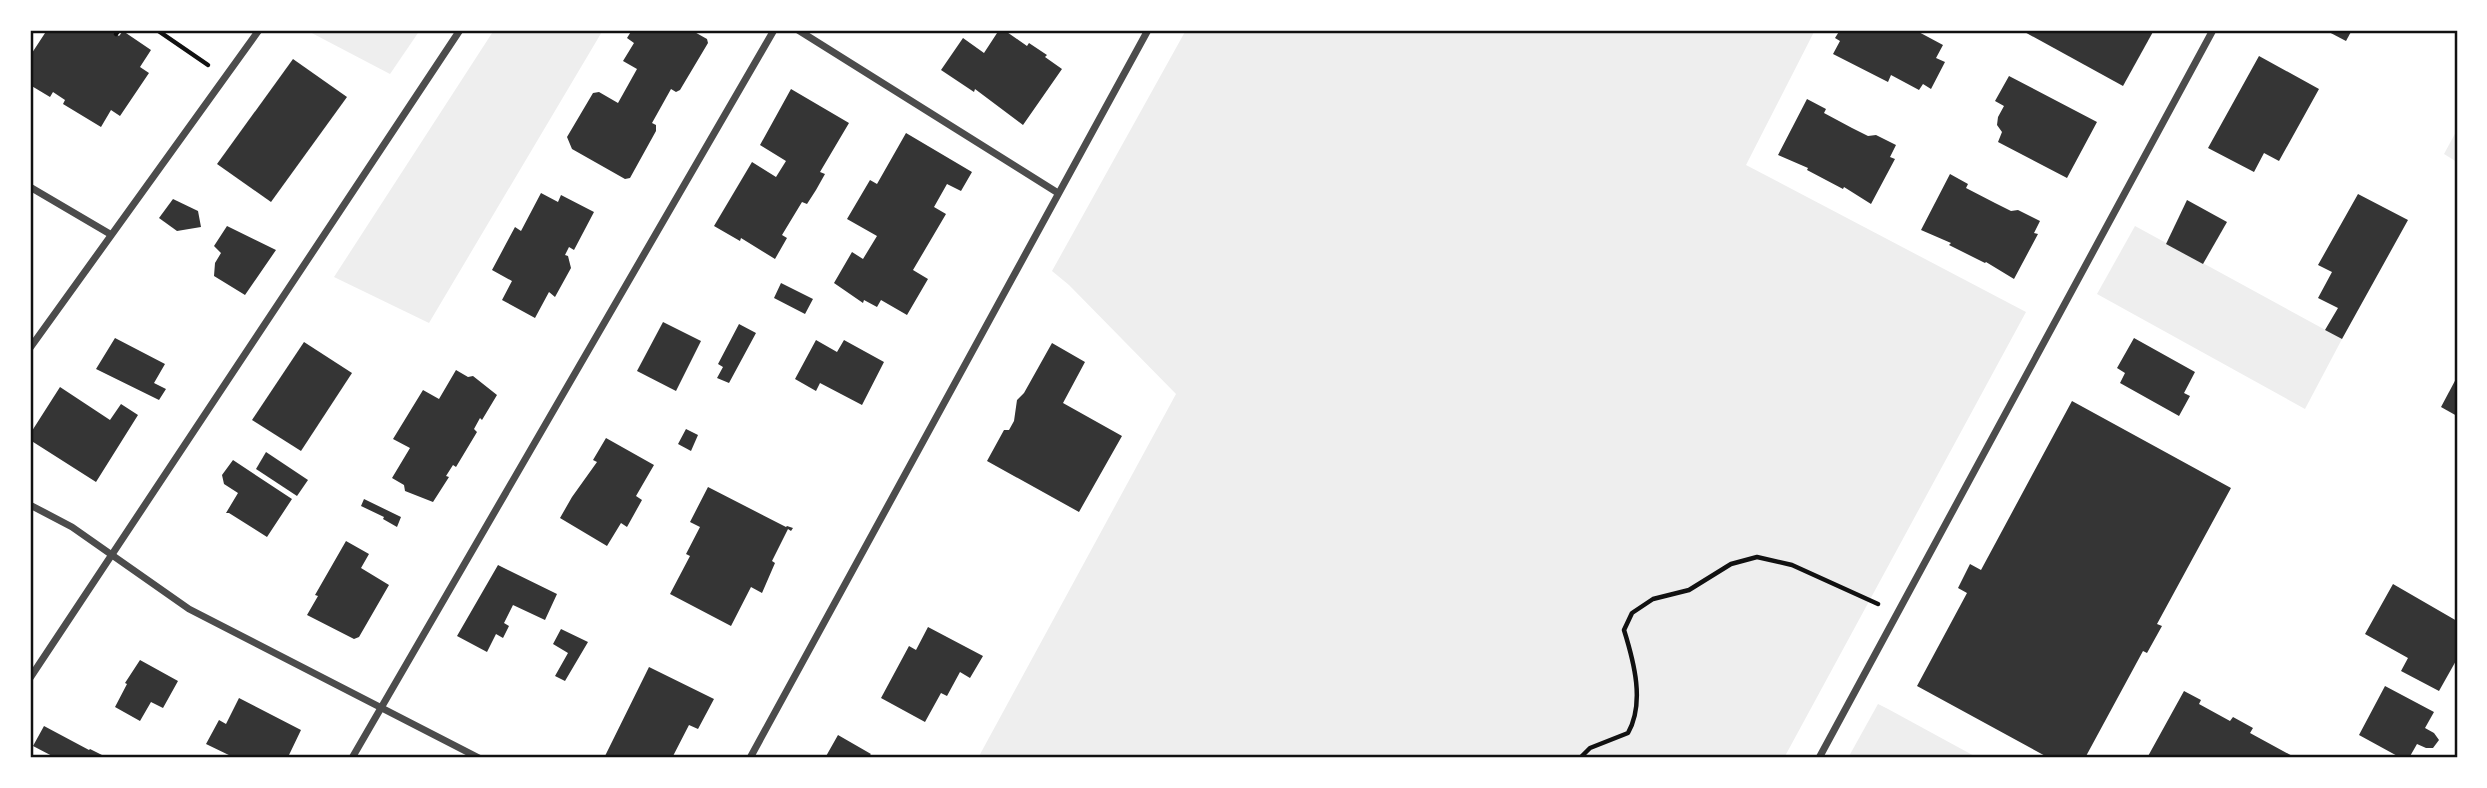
<svg xmlns="http://www.w3.org/2000/svg" width="2487" height="788" viewBox="0 0 2487 788" font-family="Signika,sans-serif">
	<rect width="100%" height="100%" fill="#fff"/>
	<g fill="#eee">
		<path d="M306,30H420L390,74Z"/>
		<path d="M494,30H603L429,323L334,277Z"/>
		<path d="M1186,30H1815L1746,165L2026,312L1784,758H978L1176,394L1069,285L1052,271Z"/>
		<path d="M2457,130V162L2444,154Z"/>
		<path d="M2135,226L2342,339L2305,409L2097,294Z"/>
		<path d="M1878,704L1888,709L1978,758H1848Z"/>
	</g>
	<g fill="#353535">
		<path d="M47,30H114L113,32L119,36L123,31L151,50L140,67L149,73L120,116L111,110L101,127L63,104L65,100L53,92L50,97L30,85V56Z"/>
		<path d="M632,30H691L707,39L708,43L680,90L676,92L671,89L652,123L656,125V131L630,178L625,179L572,149L567,137L593,93L599,92L618,103L637,69L623,61L634,43L627,38Z"/>
		<path d="M999,30H1004L1027,46L1029,43L1047,55L1045,57L1062,69L1023,125L975,89L974,92L941,70L963,38L984,53Z"/>
		<path d="M1840,30H1915L1943,45L1936,58L1945,62L1931,89L1923,84L1919,90L1891,75L1888,82L1833,54L1840,41L1835,38Z"/>
		<path d="M2021,30H2154L2123,86Z"/>
		<path d="M2325,30H2352L2346,41Z"/>
		<path d="M2259,56L2319,89L2279,161L2264,153L2254,172L2208,148Z"/>
		<path d="M293,59L347,97L271,202L217,164Z"/>
		<path d="M2009,76L2097,122L2067,178L1998,142L2002,132L1997,125L1998,117L2004,106L1995,101Z"/>
		<path d="M791,89L849,123L820,172L825,174L816,190L807,204L802,202L782,235L787,238L775,259L741,238L740,241L714,226L752,162L776,177L786,161L760,145Z"/>
		<path d="M1807,99L1826,109L1824,113L1852,128L1868,136L1876,135L1896,145L1890,157L1895,159L1871,204L1844,187L1843,189L1807,170L1808,168L1778,155Z"/>
		<path d="M906,133L972,172L961,191L947,184L934,207L946,214L913,270L928,279L907,315L881,300L877,307L864,300L863,303L834,283L852,252L863,259L877,236L847,219L870,180L877,184Z"/>
		<path d="M1950,174L1968,184L1966,188L1995,203L2011,211L2018,210L2040,221L2034,233L2038,234L2014,279L1986,262L1985,263L1949,245L1951,243L1921,230Z"/>
		<path d="M541,193L558,202L561,195L594,212L574,250L569,247L565,255L568,256L571,268L555,297L549,292L535,318L502,300L512,281L492,270L515,227L521,231Z"/>
		<path d="M2358,194L2408,220L2342,339L2325,330L2338,308L2318,298L2332,272L2318,265Z"/>
		<path d="M173,199L198,211L201,227L177,231L159,218Z"/>
		<path d="M2187,200L2227,222L2203,264L2166,244Z"/>
		<path d="M227,226L276,250L245,295L214,276L215,263L221,253L214,246Z"/>
		<path d="M781,283L813,299L805,314L774,298Z"/>
		<path d="M663,322L701,341L676,391L637,371Z"/>
		<path d="M739,324L756,333L729,383L717,378L723,367L718,364Z"/>
		<path d="M115,338L165,364L154,383L166,389L159,400L96,369Z"/>
		<path d="M2134,338L2195,372L2184,393L2190,396L2179,416L2120,383L2125,373L2117,368Z"/>
		<path d="M816,340L837,352L844,340L884,362L862,405L820,383L816,391L795,379Z"/>
		<path d="M304,342L352,373L301,451L252,420Z"/>
		<path d="M1052,343L1085,362L1063,403L1122,436L1079,512L987,461L1004,430H1009L1014,421L1017,400L1024,393Z"/>
		<path d="M456,370L468,377L473,376L497,395L482,420L480,418L474,429L477,432L456,467L453,465L446,476L449,477L433,502L405,491L404,485L392,478L410,448L393,439L423,390L439,399Z"/>
		<path d="M2457,377V416L2441,407Z"/>
		<path d="M60,387L110,420L121,404L138,415L96,482L30,440V434Z"/>
		<path d="M2072,401L2231,488L2157,624L2162,626L2147,653L2143,651L2085,758H2049L1917,686L1967,593L1958,588L1970,564L1981,570Z"/>
		<path d="M686,429L698,435L691,451L678,444Z"/>
		<path d="M606,438L654,465L636,496L642,500L627,527L621,523L607,546L560,518L572,497L597,462L593,460Z"/>
		<path d="M266,452L308,480L297,496L256,469Z"/>
		<path d="M233,460L292,499L267,537L229,513H226L238,493L224,484L222,475Z"/>
		<path d="M708,487L786,527L787,526L793,528L791,531L788,529L772,561L775,563L762,593L751,587L731,626L670,594L690,556L686,554L700,527L690,522Z"/>
		<path d="M364,499L401,517L397,527L383,519L384,517L361,506Z"/>
		<path d="M346,541L369,554L361,568L389,585L359,637L354,639L307,615L318,596L315,595Z"/>
		<path d="M498,565L557,594L545,620L513,605L504,623L509,626L503,638L496,634L487,652L457,636Z"/>
		<path d="M2393,584L2457,621V659L2439,691L2401,671L2408,658L2365,634Z"/>
		<path d="M928,627L983,656L970,678L960,672L947,696L941,693L925,722L881,698L909,646L916,650Z"/>
		<path d="M561,629L588,642L565,681L555,676L568,653L553,644Z"/>
		<path d="M140,660L178,681L163,708L151,702L140,721L115,707L127,684L125,683Z"/>
		<path d="M649,667L714,699L698,729L689,725L672,758H604Z"/>
		<path d="M2385,686L2434,712L2425,728L2434,733L2439,740L2433,748H2426L2417,744L2409,758H2401L2359,735Z"/>
		<path d="M2184,691L2201,700L2199,704L2230,721L2233,717L2253,728L2250,733L2296,758H2147Z"/>
		<path d="M239,698L301,730L289,755L295,758H235L206,744L219,720L226,724Z"/>
		<path d="M44,726L89,750L90,749L108,758H56L33,746Z"/>
		<path d="M838,735L871,754L869,756L872,758H825Z"/>
	</g>
	<g fill="none" stroke-linecap="round" stroke-linejoin="round">
		<g stroke="#111" stroke-width="4.5">
			<path d="M157,30L208,65"/>
			<path d="M116,34L119,30"/>
			<path d="M1580,758L1590,748L1628,733C1645,703 1634,662 1624,630L1632,613L1653,599L1689,590L1731,564L1757,557L1792,565L1878,604"/>
		</g>
		<g stroke="#4c4c4c" stroke-width="7">
			<path d="M798,30L1058,193"/>
			<path d="M30,187L110,234"/>
			<path d="M30,348L259,30"/>
			<path d="M30,505L72,527L189,609L479,758"/>
			<path d="M30,678L460,30"/>
			<path d="M352,758L774,30"/>
			<path d="M750,758L1148,30"/>
			<path d="M1819,758L2213,30"/>
		</g>
	</g>
	<rect width="2487" height="788" fill="none" stroke="#ffffff" stroke-width="63"/>
	<rect x="32" y="32" width="2424" height="724" fill="none" stroke="#111" stroke-width="2.5"/>
</svg>
